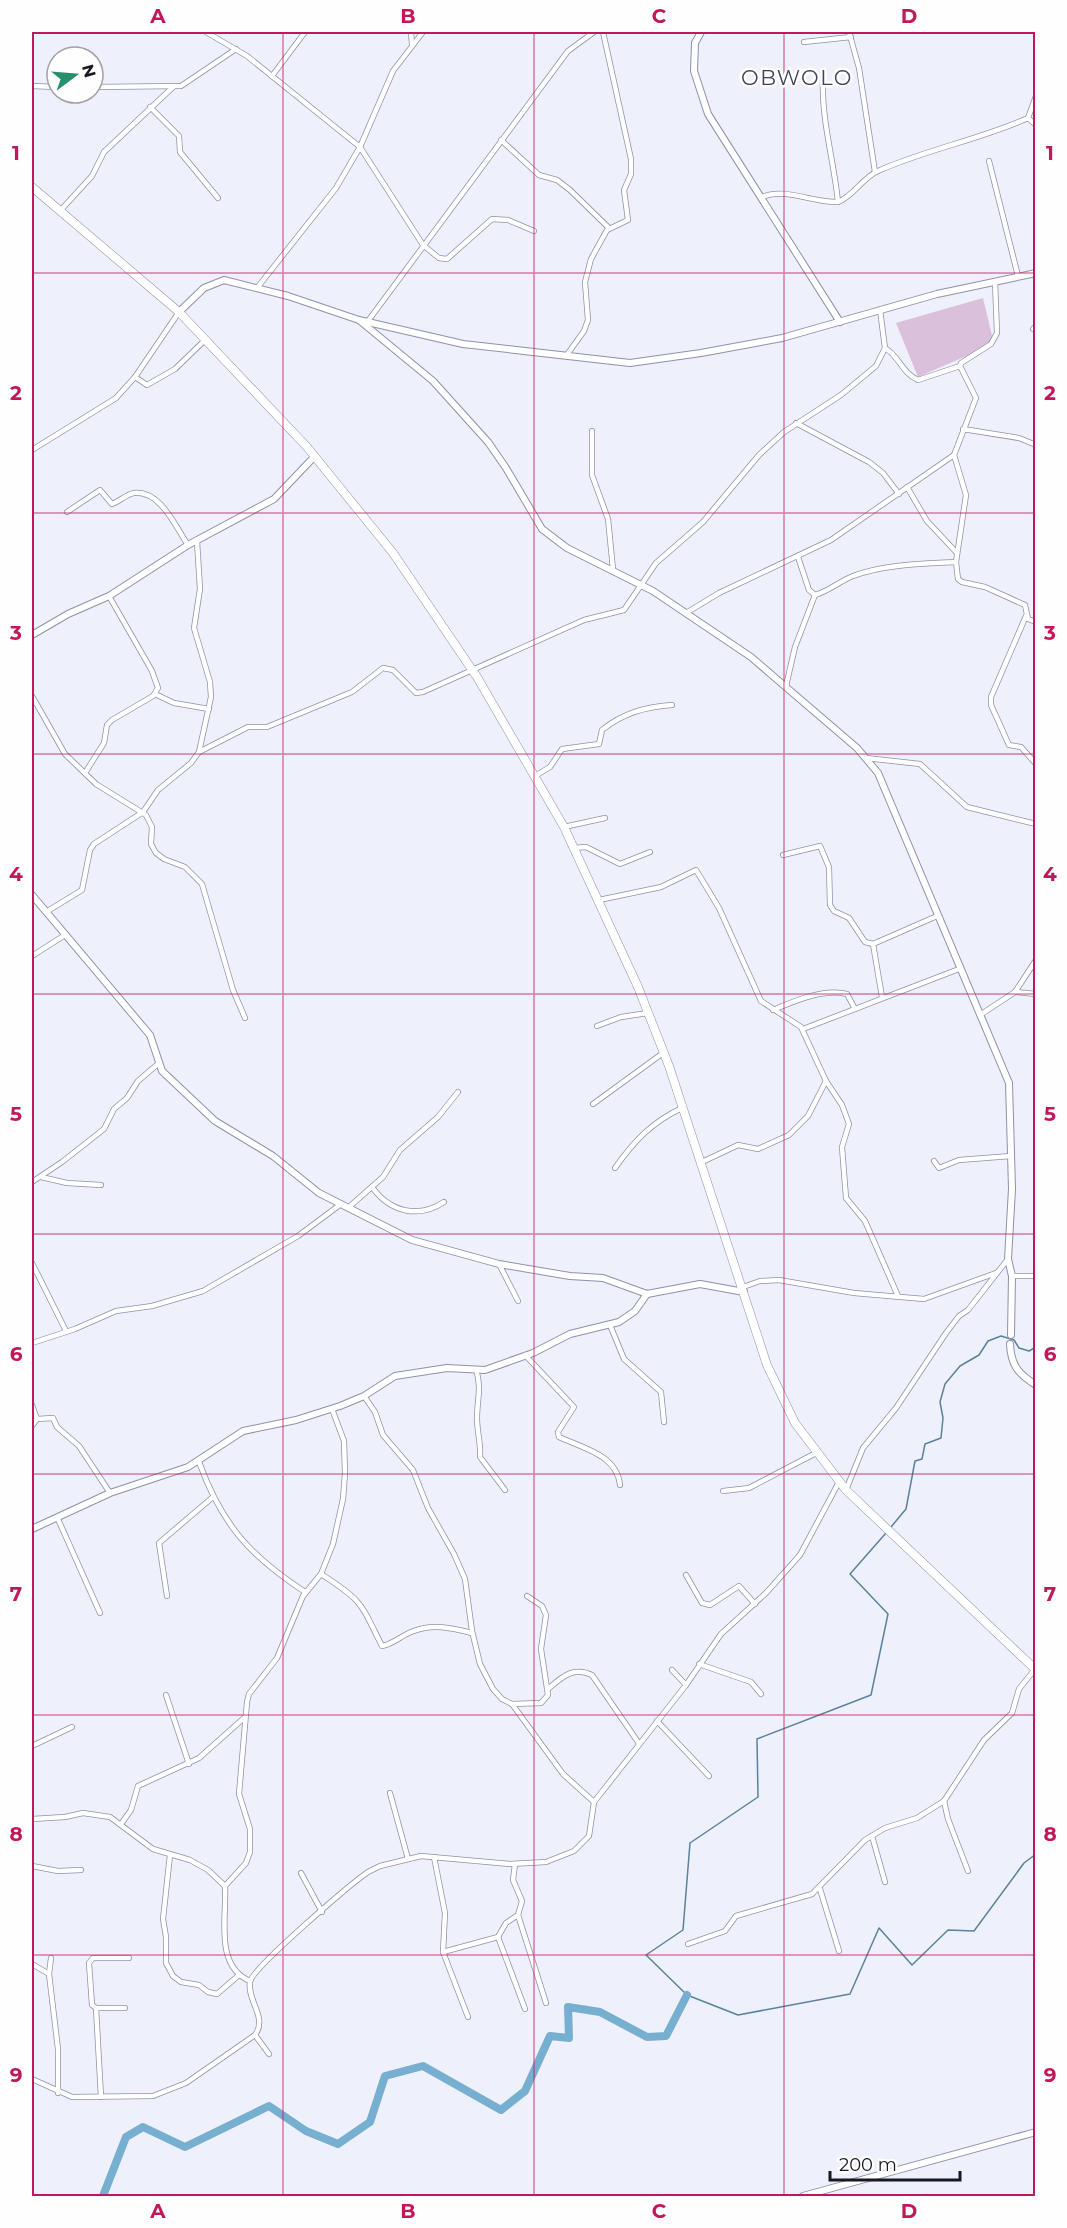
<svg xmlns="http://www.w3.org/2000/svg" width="1067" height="2228" viewBox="0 0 1067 2228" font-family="Montserrat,sans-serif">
	<rect width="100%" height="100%" fill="#eef0fc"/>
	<path fill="#dbc0dc" d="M983,298L994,344L918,377L896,323Z"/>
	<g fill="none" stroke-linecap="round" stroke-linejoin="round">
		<g stroke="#5a829b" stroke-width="1.5">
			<path d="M891,1527L906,1509L915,1461L922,1459L925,1444L941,1438L943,1418L940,1402L945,1384L960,1366L979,1355L988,1341L1001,1336L1014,1340L1019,1348L1029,1351L1036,1347"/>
			<path d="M886,1533L850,1574L888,1614L871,1695L757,1739L758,1797L690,1843L683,1930L646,1955L687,1995L738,2015L850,1994L879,1928L912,1965L948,1930L974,1931L1024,1863L1036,1854"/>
		</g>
		<path stroke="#76afcf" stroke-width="8" d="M103,2196L126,2137L143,2127L185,2147L269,2106L306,2131L338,2144L370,2122L385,2076L423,2066L501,2110L525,2091L550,2036L569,2038L568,2007L600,2012L647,2037L666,2036L687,1995"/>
		<defs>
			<g id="minor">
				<path d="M206,32L247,56L360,147L423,245L439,258L447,259L492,219L508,220L534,231"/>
				<path d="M411,32L412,45"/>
				<path d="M849,32L859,68L875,172"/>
				<path d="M804,42L851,37"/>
				<path d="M272,76L305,32"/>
				<path d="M823,78C821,119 834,161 838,202"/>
				<path d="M32,86L57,87"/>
				<path d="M93,87L181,86L236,49"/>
				<path d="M150,107L179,136L180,152L218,198"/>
				<path d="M1028,118L1036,96"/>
				<path d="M1028,118L1036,125"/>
				<path d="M501,140L539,175L557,180L570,190L609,228"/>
				<path d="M989,161L1018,276"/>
				<path d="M762,197C785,187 813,203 838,202C854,196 862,178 878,171C927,149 979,140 1028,118"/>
				<path d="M60,211L92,176L104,152L173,87"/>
				<path d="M995,281L997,333L991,344L961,363L960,366L976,398L954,455L966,495L956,562L958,579L962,582L985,587L1025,605L1028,619L1036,622"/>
				<path d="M257,288L336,188L360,147L393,71L423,32"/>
				<path d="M368,321L568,51L594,32"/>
				<path d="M1033,329L1036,326"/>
				<path d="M885,348C899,356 902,373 918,380L960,366"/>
				<path d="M566,356L584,331L588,320L585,282L591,259L607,230L628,220L624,190L631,174V159L603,32"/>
				<path d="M135,377L147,385L175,369L205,340"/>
				<path d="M796,423L869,462L883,473L899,494"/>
				<path d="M963,429L1019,438L1036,445"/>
				<path d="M592,431V475L608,519L613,569"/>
				<path d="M32,450L116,398L135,377L179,312"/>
				<path d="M907,487L927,521L957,553"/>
				<path d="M67,512L100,490L112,504C120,501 127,494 134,493C161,490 176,528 188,545"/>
				<path d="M798,557L809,590L815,595"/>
				<path d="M686,613L719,593L831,540L954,455"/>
				<path d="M1026,616L991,697V705L1009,745L1021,747L1036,764"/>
				<path d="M786,686L795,647L815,595C829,591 840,581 853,576C884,564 923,564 956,562"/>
				<path d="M155,694L174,703L209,709"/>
				<path d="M32,696L65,754L96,784L146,815L152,827L151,844L156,853L164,859L185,867L202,884L233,990L245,1018"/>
				<path d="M199,752L248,727H267L352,692L383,668L393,670L416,693L423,692L584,620L624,610L656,563L703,522L759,455L784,432L841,395L876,366L885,348L880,310"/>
				<path d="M866,758L920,764L967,807L1036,824"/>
				<path d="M85,773L104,743L107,725L112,720L153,696L158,688L152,671L109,596"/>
				<path d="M535,776L550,767L562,749L599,744L602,730C623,713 645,707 672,705"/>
				<path d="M564,827L605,818"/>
				<path d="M574,848L586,847L620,864L650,852"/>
				<path d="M783,855L820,846L829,867L830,905L834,911L849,918L865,942L873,944L937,916"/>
				<path d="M599,900L661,887L696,870L719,908L761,1001L801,1027L826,1081L842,1105L849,1124L842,1147L846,1198L865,1221L898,1296"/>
				<path d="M46,912L82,890L90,850L94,844L143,812L158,790L191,763L199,752L211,697L210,682L194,628L200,589L197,541"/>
				<path d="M873,944L882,997"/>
				<path d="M32,956L65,935"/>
				<path d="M1015,992L1036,960"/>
				<path d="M773,1010C794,1001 824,988 847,994L855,1009"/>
				<path d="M980,1015L1015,992L1036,994"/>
				<path d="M597,1026L621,1017L648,1013"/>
				<path d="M803,1029L959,969"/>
				<path d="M593,1104L663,1053"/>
				<path d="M934,1161L939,1168L959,1160L1011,1156"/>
				<path d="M700,1163L738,1145L758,1149L789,1135L808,1116L826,1081"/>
				<path d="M615,1168C634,1141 652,1122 682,1108"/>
				<path d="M41,1177L67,1183L101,1185"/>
				<path d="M32,1182L62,1162L104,1129L114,1109L127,1098L138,1081L159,1063"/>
				<path d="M372,1187C390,1212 418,1219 444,1202"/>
				<path d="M349,1207L383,1177L400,1150L438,1117L458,1092"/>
				<path d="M32,1263L66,1331"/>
				<path d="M499,1264L518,1301"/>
				<path d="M1012,1276H1036"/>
				<path d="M743,1287L760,1281L779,1280L854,1293L924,1299L996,1273"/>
				<path d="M610,1325L624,1359L661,1392L664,1422"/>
				<path d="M32,1343L75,1329L116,1311L152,1306L203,1291L298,1236L341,1204"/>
				<path d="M525,1355L574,1407L558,1432L559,1437C583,1448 617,1455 620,1485"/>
				<path d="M476,1370C482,1386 477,1401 477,1418C477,1432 481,1443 480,1457L505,1490"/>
				<path d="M364,1396L375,1412L383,1435L413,1470L428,1508L454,1554L465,1579L472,1631L480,1664L493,1689L502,1699L512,1704L563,1774L594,1802"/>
				<path d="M32,1405L37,1419"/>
				<path d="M32,1426L37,1419L53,1418L57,1427L79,1446L110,1493"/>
				<path d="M199,1462C222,1525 250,1556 305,1592"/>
				<path d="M846,1490L863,1448L896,1408L946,1333L959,1316L968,1310L1008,1259"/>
				<path d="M723,1491L749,1488L816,1453"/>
				<path d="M57,1517L100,1613"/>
				<path d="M321,1574C363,1601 360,1602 382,1646C393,1644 401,1636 411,1632C432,1623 452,1628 472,1633"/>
				<path d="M686,1575L702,1603L710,1605L739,1586L755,1604"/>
				<path d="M167,1596L159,1543L213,1497"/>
				<path d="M699,1664L751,1682L761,1694"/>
				<path d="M672,1670L686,1685"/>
				<path d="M548,1689C562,1677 573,1666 592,1675L638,1742"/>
				<path d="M166,1695L189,1764"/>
				<path d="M512,1704L541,1703L548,1695L541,1649L546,1615L542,1606L527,1596"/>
				<path d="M657,1721L709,1776"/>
				<path d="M32,1746L72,1727"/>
				<path d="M390,1793L408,1859"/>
				<path d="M944,1801L948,1819L968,1871"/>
				<path d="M32,1819L65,1817L83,1813L110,1817L153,1849L190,1860L208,1870L225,1886"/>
				<path d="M121,1824L131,1810L138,1786L199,1758L244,1718"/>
				<path d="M872,1836L885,1882"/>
				<path d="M170,1855L163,1919L166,1937V1963L173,1976L181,1982L199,1985L208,1992L217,1994L239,1975"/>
				<path d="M434,1857L445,1913L443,1952L468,2017"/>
				<path d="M515,1864L513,1880L522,1901L518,1915L546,2003"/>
				<path d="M32,1866L58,1871L81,1870"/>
				<path d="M301,1873L322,1912"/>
				<path d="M820,1889L839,1951"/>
				<path d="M498,1937L525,2009"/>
				<path d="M688,1944L725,1931L736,1916L812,1894L865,1840L885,1828L917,1818L944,1801L984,1740L1012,1713L1019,1689L1035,1669"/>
				<path d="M443,1952L498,1937L506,1923L518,1915"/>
				<path d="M51,1958L49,1974L58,2049V2093"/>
				<path d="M32,1964L49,1974"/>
				<path d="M250,1981C214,1966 227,1916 225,1886L246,1863L250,1852V1829L239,1794L247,1702L249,1694L277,1658L303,1596L321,1574L333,1544L343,1499L345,1473L344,1441L332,1409"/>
				<path d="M96,2008H125"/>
				<path d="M255,2035L269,2054"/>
				<path d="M32,2079L72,2097L153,2096L186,2083L255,2035C268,2018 247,2001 250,1982C252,1968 352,1883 368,1872L380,1866L421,1856L510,1864L546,1862L574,1851L589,1836L594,1802L686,1685L721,1634L766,1593L800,1555L839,1482"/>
				<path d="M101,2097L96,2008L92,2005L89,1963L93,1958H129"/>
			</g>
			<g id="tertiary">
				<path d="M701,32L695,43L694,71L708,114L840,322"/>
				<path d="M179,312L204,288L224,280L288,296L359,320L463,344L630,363L701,353L782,338L937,294L1036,273"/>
				<path d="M359,320L433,381L488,442L506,468L542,529L567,548L653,591L751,657L857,748L878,773L1009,1083L1012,1189L1008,1259L1012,1276L1011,1335"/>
				<path d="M32,635L68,614L109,596L188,545L274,499L314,457"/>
				<path d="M32,895L150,1035L162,1071L215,1121L273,1156L319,1193L412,1240L499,1264L570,1276L603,1278L647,1294L700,1284L744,1292"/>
				<path d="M1010,1344C1011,1365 1018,1374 1036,1385"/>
				<path d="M32,1529L110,1493L188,1467L243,1431L296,1420L340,1406L364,1396L395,1376L447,1368L485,1370L533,1353L570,1334L619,1322L635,1311L647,1294"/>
				<path d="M803,2196L1036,2132"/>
			</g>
			<path id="primary" d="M32,187L179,312L307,447L393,553L477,677L564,827L638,987L669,1066L767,1365L795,1423L846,1490L1036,1670"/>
		</defs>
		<use href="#minor" stroke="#8e91ac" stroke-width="6"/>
		<use href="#tertiary" stroke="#8e91ac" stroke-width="8"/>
		<use href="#primary" stroke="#8e91ac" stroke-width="9"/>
		<use href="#minor" stroke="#fff" stroke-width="4.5"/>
		<use href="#tertiary" stroke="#fff" stroke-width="6"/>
		<use href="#primary" stroke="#fff" stroke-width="8"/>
	</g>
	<path fill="none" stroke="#c2185b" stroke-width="1.5" stroke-opacity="0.55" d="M283,32V2196M534,32V2196M784,32V2196M32,273H1036M32,513H1036M32,754H1036M32,994H1036M32,1234H1036M32,1474H1036M32,1715H1036M32,1955H1036"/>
	<g text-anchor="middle" stroke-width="5" stroke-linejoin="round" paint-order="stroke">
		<g font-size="21" letter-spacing="1.5" fill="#42445b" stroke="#fefefe">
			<text x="797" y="85">OBWOLO</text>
		</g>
	</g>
	<rect width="1067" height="2228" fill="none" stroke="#fefefe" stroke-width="66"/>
	<g transform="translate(75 75) rotate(74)"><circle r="28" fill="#fefefe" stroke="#a2a2a6" stroke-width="1.5"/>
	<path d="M0-4.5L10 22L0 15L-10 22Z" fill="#268f6c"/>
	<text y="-9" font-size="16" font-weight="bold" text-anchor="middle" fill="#171822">N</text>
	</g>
	<path d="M830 2171v9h130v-9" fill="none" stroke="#171822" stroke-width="3"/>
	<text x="839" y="2171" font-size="18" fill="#171822" stroke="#fefefe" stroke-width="4.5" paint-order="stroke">200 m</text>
	<rect x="33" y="33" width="1001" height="2162" fill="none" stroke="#c2185b" stroke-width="2"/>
	<g font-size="20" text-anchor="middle" font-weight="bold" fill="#c2185b">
		<text x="158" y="23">A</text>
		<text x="408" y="23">B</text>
		<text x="659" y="23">C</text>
		<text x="909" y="23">D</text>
		<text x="16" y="160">1</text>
		<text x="1050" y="160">1</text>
		<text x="16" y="400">2</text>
		<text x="1050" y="400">2</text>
		<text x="16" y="640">3</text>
		<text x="1050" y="640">3</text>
		<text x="16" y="881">4</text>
		<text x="1050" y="881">4</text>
		<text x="16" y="1121">5</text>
		<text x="1050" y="1121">5</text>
		<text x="16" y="1361">6</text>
		<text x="1050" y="1361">6</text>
		<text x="16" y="1601">7</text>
		<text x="1050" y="1601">7</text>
		<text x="16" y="1841">8</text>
		<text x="1050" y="1841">8</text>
		<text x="16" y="2082">9</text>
		<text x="1050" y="2082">9</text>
		<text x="158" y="2218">A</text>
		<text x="408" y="2218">B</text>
		<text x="659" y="2218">C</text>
		<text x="909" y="2218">D</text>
	</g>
</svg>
